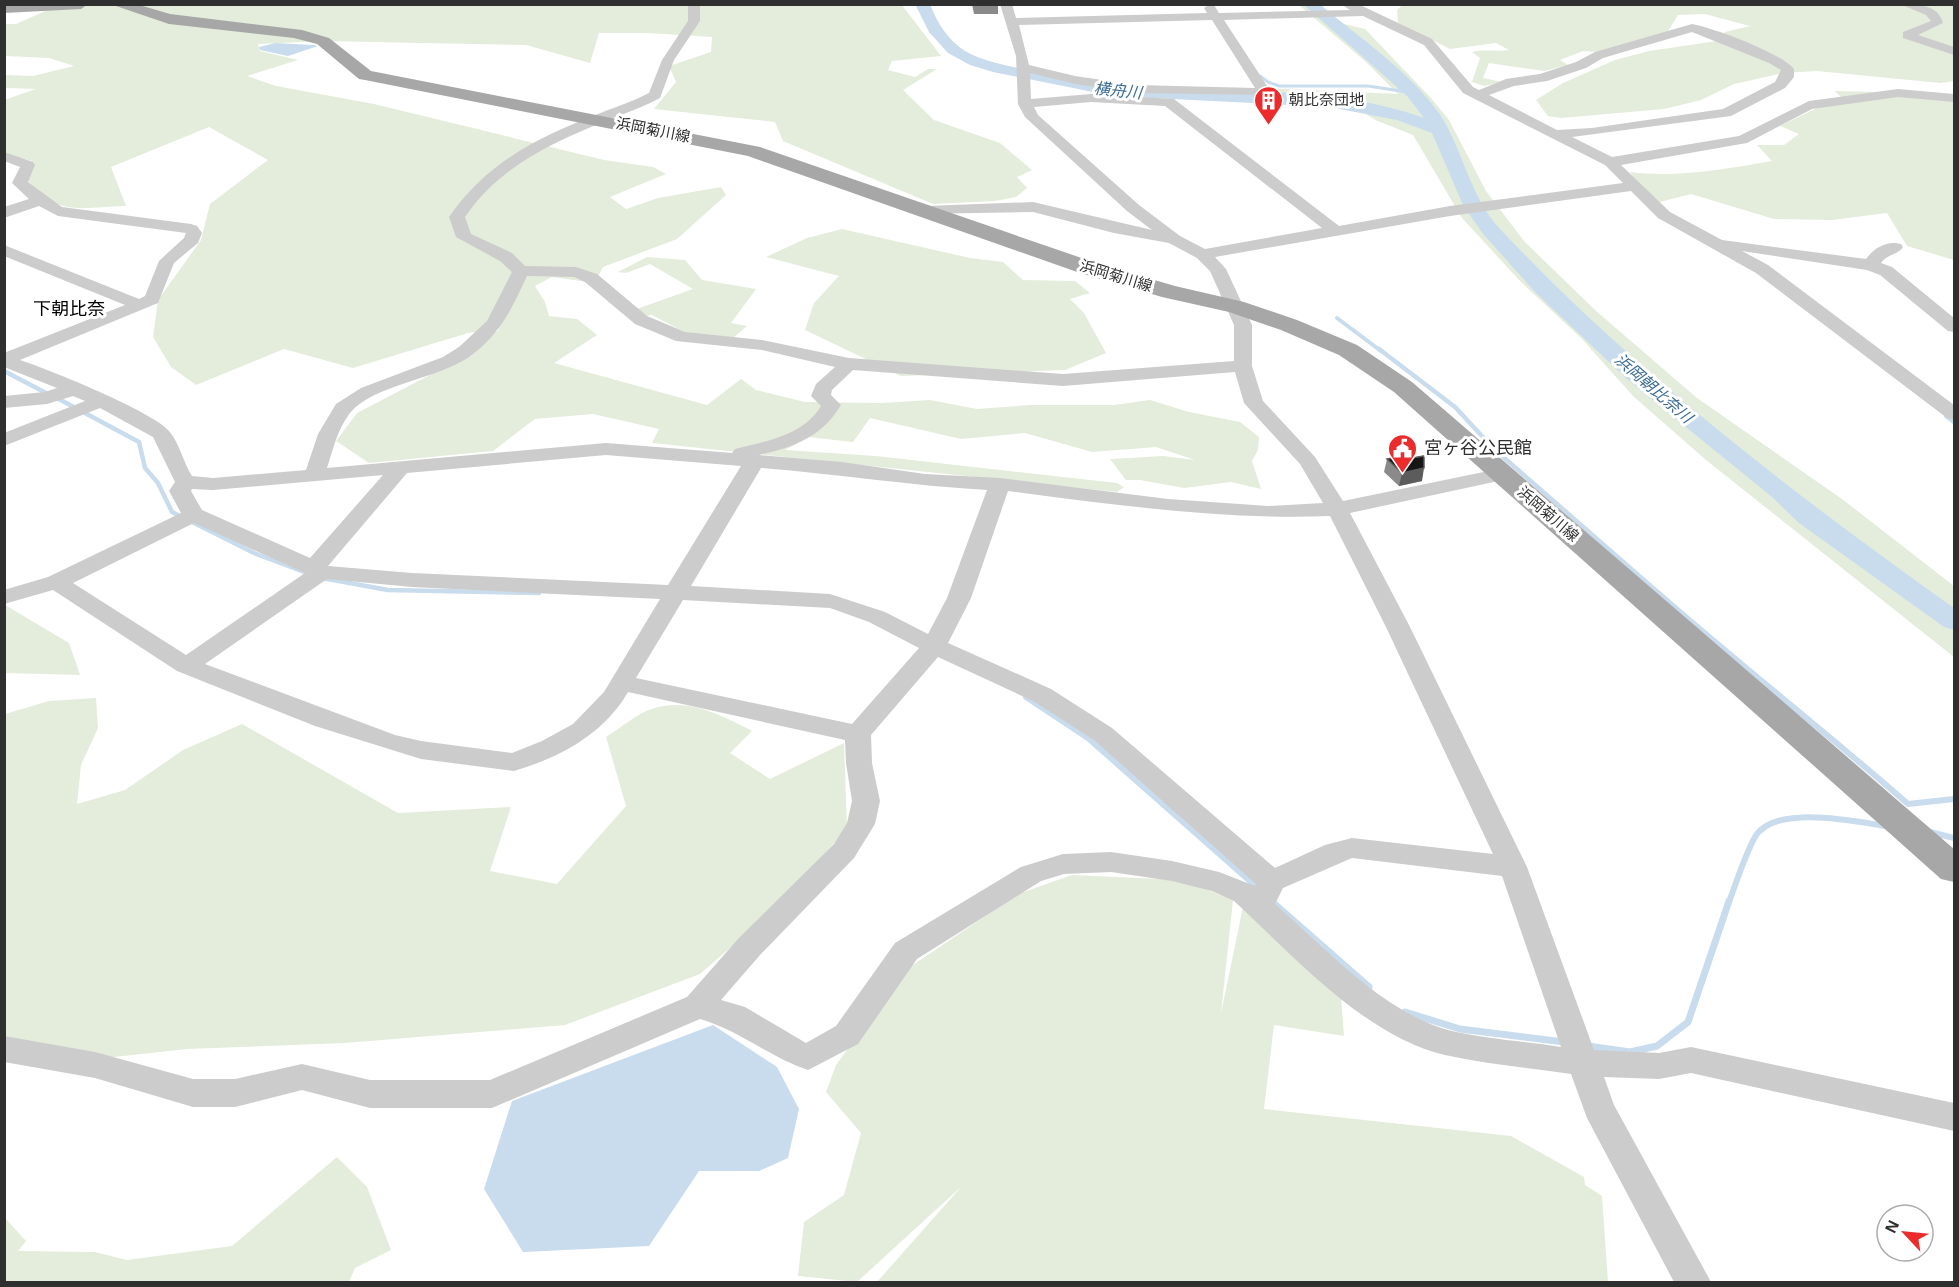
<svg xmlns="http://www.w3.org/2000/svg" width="1959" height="1287" viewBox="0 0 1959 1287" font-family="Helvetica,'Noto Sans JP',sans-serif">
	<rect width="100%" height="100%" fill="#fff"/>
	<g fill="#e4eddc">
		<path d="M1403,4L1954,5V81L1940,83L1817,71L1783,73L1734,84L1701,100L1664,109L1561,118L1548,116L1536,100L1563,83L1615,60L1649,51L1717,41L1725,32L1750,26L1705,14L1678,15L1667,33L1598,52L1583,51L1560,60L1568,65L1544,71L1489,63L1483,78L1502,82L1484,86L1472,82L1480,58L1472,52C1485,49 1497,52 1509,50L1496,43L1450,49L1398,23L1397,10Z"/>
		<path d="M59,5H902L941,56L892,61L888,70L915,77L928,69H937L903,90L934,120L1000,143L1032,170L1017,177L1027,188L1016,197L995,201L933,204L783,141L775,122L654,109L676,82L669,66L711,52L712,37L648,33H599L590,63L526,45L323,41L258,44L260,51L298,60L247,76L276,86L374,104L604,160L653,167L666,174L610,197L626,209L658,198L721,187L726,195L677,239L603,267L595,283L552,277L535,286L545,302L549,316L577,319L597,335L554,363L707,405L741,379L756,390L805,402L881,403L930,400L977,409L1030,405H1114L1150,400L1189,412L1240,422L1259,437L1258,450L1252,461L1261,489L1231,482L1184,488L1140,480H1126L1110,459L1163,456L1195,460L1156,447L1092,452L1025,433L961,439L870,418L853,442L808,437L785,450L876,456L1117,483L1124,487L1117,492L652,443L659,429L593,414L535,419L493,451L369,463L336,441L357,413L453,363L500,329L468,333L353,368L284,349L196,385L171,367L153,337L158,300L201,240L210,204L268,160L209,127L111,167L126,206C81,207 57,218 26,178L32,161L5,154L4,100L36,89L5,88V75L33,76L74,66L49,58L5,56V24H16Z"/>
		<path d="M1299,5H1322L1336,22L1365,29L1431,98L1449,120L1486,191L1524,241L1595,310L1697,398L1842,499L1954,586V657L1706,460L1633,396L1582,339L1520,281L1462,218L1413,135L1375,120L1355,107L1269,96L1267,88L1398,94L1366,62Z"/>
		<path d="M1835,91L1954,94V260L1907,246L1887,213L1832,220L1774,219L1691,194L1656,203L1639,187L1630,172C1677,178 1726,169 1772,161L1757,145H1784L1799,134L1780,126L1819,107L1844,100Z"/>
		<path d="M842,229L970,258L1003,262L1023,280L1075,281L1090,293L1070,299L1084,313L1106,353L1065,370L901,376L805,330L814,303L839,276L766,257L807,238Z"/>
		<path d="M647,257L685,260L702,280L756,289L731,323L747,326L732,339L684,332L652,315L638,317L631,311L693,289L650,264L626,273L618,272Z"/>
		<path d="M5,605L69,643L80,675L5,673Z"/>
		<path d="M96,698L98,728L81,765L77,804L125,790L183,750L242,724L398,813L511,807L490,871L557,884L626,806L606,737C621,728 638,712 655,708C689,698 723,716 752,731L730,753L770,779L844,743L847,829L767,916L700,974L565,1025L345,1043L187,1049L105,1058L5,1037V714L49,701Z"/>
		<path d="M1072,875L1183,880L1233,900L1221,1013L1243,907L1341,996L1344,1036L1274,1025L1264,1109L1511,1136L1584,1177L1585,1185L1602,1196L1608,1282H877L962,1186L857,1282L798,1276L804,1222L844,1195L861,1133L826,1092L836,1065L904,971L1018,894Z"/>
		<path d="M337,1157L367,1187L391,1250L355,1268L349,1282H5V1218L26,1241L18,1251L95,1252L127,1260L232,1246Z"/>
	</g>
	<g fill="#c8dced">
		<path d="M275,43L314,45L318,46L288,56L260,50L259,47Z"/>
		<path d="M713,1025L777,1067L799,1109L788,1158L759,1171H699L649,1246L523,1252L484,1189L512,1101Z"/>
	</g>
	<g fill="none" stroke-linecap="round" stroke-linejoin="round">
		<path stroke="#c8dced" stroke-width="3" d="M1260,76L1268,82L1279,86H1368L1414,93L1415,97"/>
		<path stroke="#c8dced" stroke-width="4" d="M1337,318L1381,351"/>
		<g stroke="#c8dced" stroke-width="4.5">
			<path d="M1379,349L1455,407L1493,448L1661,595"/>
			<path d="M4,371L48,394"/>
			<path d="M57,398L139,442L145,468L158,483L172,512L254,553L307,573"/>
			<path d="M1946,416L1954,422"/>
			<path d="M322,578L388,590L539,593"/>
		</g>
		<g stroke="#c8dced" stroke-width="6">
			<path d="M1659,594C1741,666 1826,732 1908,804L1954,799"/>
			<path d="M1026,697L1088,738L1259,889"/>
			<path d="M1930,832L1954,838"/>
			<path d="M1270,900L1273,902"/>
			<path d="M1729,902C1737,881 1744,857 1755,837C1774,804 1855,821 1885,826"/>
		</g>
		<g stroke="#c8dced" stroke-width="7">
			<path d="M1271,901L1369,987"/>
			<path d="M1405,1012L1460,1029L1564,1042"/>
			<path d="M1588,1046L1630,1052L1657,1046L1688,1022L1729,901"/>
		</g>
		<path fill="#c8dced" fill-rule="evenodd" d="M915,4H930C937,23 948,40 965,51C986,63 1012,66 1035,72C1066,79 1098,85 1130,87C1228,94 1330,84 1424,118L1407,96L1303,4H1319C1360,38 1409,71 1439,113C1463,149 1470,197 1500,229C1635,373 1794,494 1954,608V630L1944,627L1799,523L1772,497L1628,380L1536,293L1483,234L1463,205L1432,133L1397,120L1329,107L1113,96L993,72L970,65L948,53L929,32Z"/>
		<g fill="#ccc" fill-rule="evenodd">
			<path d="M688,4H700V21L674,60L660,98C645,106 629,112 613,118C556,141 500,165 465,217L471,234L512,253L525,266L576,267L597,274L647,316L685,332L762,340L849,358L1063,374L1234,361V325L1210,271L1197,258L1169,243L1114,233L1033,212L920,214L918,211L926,206L1033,202L1152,230L1127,211L1025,117L1018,104L1016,56L1000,4H1012L1016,18L1207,13L1204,8L1210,4L1214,5L1219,13L1350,10L1341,4H1358L1432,39L1473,87L1479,90L1506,79L1540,74L1576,62L1595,52L1692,24C1714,28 1781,53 1794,69V77L1785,88L1731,116L1572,137L1612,157L1739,136L1809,101L1898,89L1954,94V102L1898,97L1812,109L1747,143L1621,165L1670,212L1722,240L1866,259C1874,248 1887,240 1901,244L1903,247C1898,255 1887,254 1881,263L1892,267L1954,318V332L1948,331L1880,275L1867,270L1742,251L1768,265L1954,405V420L1947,418L1756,273L1658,218L1631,191L1450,216L1215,257L1226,269L1252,325V366L1263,401L1315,457L1343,501L1503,468L1510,470L1513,474L1510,478L1503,480L1350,513L1409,625L1527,867L1594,1050L1659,1053L1691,1047L1954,1103V1131L1691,1073L1659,1079L1604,1077L1614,1105L1711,1282H1674L1587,1118L1571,1074C1529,1068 1486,1064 1445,1055C1364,1036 1293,955 1234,901L1212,891L1172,881L1111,872L1064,874L1041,881L917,959L858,1044L808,1070C769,1057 739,1030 700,1019L492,1108H370L302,1090L235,1107H193L95,1078L4,1062V1036L95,1052L193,1079H235L302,1064L370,1080H490L687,997L738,939L834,844L847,823L852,801L846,763L845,740L628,692C604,734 559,758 514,771L421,759L315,726L177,671L53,590L4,604V590L48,577L181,513L169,491L175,482L153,437L100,408L4,446V433L85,401L73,396L47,404L4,408V396L45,392L57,388L4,367V353L125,305L4,256V245L139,299L145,296L159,261L184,238L186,233L58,216L39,206L4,218V207L29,199L12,183L20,167L4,161V152L33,162L35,165L28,182L62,207L191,224L197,226L202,233L198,243L174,263L158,303L20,360C50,370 152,411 169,431C180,444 183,462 192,476L213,478L306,470L318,434L336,404L361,388L443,357L459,347L487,321L512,272L500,261L456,237L449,217C489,160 539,137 603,112C618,106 634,101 649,93L662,60L688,21ZM1363,16L1424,45L1463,93L1605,165L1623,183L1450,206L1339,226L1174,99L1091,94L1031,99L1030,73L1075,84L1137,93L1269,95L1271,92L1224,20ZM1212,20L1255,88L1137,85L1075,76L1029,65L1019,25ZM1692,32L1769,63L1781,70L1775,82L1723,109L1592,128L1557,130L1489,95L1514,86L1547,81L1586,68L1603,58ZM1091,102L1165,106L1322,228L1205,249L1180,236L1139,205L1038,115L1034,107ZM527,276L574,277L585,282L635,324L676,341L762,350L835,367L816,384L811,396L821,406C803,436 766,441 735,449L732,453L606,443L327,468C333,449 338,428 350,413C373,384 442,379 473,354C502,331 512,308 527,276ZM853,370L1063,386L1235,372L1244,403L1300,464L1323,503L1268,506L1168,499L1000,478L925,474L842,462L759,455C794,447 822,437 841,405L831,395L832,390ZM606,455L741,466L668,585L412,573L328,566L407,473ZM761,468C837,474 912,486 987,490L947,598L928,634L885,612L830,594L691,586ZM383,475L310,558L202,510L191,491L192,489L213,490ZM1008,491C1115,505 1221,520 1330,516L1385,625L1493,854L1352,838L1325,845L1275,868L1112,728L1051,689L948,643L971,598ZM194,523L305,573L186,655L73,583ZM327,579L412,587L660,599L604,692L573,724L542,741L512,753L421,741L395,735L205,664ZM683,600L830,608L869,622L919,648L852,724L636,678ZM938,657L1033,701L1094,740L1256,884L1255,886L1219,872L1172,861L1111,852L1063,854L1021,867L895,943L836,1026L806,1043L745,1007L721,1000L760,955L854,858L875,824L880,801L872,763L871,735ZM1352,858L1502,876L1561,1047C1524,1041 1484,1039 1448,1030C1383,1012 1324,947 1275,904L1283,888Z"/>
			<path d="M1900,4C1917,4 1938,4 1943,23L1918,35L1954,47V55L1903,38V32L1931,21L1926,15Z"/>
		</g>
		<g fill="#a7a7a7" fill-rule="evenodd">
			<path d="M4,4H88L81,9L4,13Z"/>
			<path d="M110,4H136L170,14L302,30L329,38L371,71L760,147L1096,263L1175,286L1244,302L1297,320L1357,345L1412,382L1954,849V882L1941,879L1394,392L1339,355L1281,330L1229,312L1162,297L1080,273L748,156L365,80L359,79L317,44L294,38L169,24Z"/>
		</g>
	</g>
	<g fill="#8a8a8a">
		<path d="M972,4H998V14H974Z"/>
		<path d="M1387,459L1422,481L1399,486L1384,472Z"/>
	</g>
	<path fill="#5c5c5c" d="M1424,468L1422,481L1399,486L1402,473Z"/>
	<path fill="#161616" stroke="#5c5c5c" stroke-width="1.5" d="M1408,455L1412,458L1424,456V468L1402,473L1387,459Z"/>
	<defs>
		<symbol id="building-pin" viewBox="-11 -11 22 30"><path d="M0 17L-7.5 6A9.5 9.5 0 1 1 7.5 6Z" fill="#ec2b2d" stroke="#fff"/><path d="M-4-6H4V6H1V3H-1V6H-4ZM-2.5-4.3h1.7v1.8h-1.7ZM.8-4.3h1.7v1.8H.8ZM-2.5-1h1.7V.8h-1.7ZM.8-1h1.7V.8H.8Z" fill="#fff"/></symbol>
		<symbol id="civic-pin" viewBox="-11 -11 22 30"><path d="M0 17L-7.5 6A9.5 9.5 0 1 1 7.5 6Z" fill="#ec2b2d" stroke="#fff"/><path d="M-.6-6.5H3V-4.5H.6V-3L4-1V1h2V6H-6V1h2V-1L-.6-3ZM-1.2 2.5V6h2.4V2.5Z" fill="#fff"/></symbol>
	</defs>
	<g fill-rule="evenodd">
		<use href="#building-pin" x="1252" y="84" width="33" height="45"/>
		<use href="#civic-pin" x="1386" y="432" width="33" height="45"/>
	</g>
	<g text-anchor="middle" stroke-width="6" stroke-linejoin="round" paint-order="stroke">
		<g font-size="15" fill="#2f2f2f" stroke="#fff" text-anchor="start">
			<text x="1289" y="105">朝比奈団地</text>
		</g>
		<g font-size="15" fill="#2f2f2f" stroke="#fff">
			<text transform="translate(653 130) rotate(11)" y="5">浜岡菊川線</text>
			<text transform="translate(1116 276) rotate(17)" y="5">浜岡菊川線</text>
			<text transform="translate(1548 514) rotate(41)" y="5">浜岡菊川線</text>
		</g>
		<g font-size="16" font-style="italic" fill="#3a6b94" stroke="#fff">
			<text transform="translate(1118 90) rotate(6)" y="6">横舟川</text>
			<text transform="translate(1654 388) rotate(41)" y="6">浜岡朝比奈川</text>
		</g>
		<g font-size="18" fill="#000" stroke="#fff">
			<text x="69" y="315">下朝比奈</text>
		</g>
		<g font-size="18" fill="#2f2f2f" stroke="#fff" text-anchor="start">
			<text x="1424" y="454">宮ヶ谷公民館</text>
		</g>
	</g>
	<rect width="1959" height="1287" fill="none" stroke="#2f2f2f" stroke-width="12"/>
	<g transform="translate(1905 1233) rotate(296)"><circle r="28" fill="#ffffff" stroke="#acacac" stroke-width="1.5"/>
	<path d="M0-4.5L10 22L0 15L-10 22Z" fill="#ec2b2d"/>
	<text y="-9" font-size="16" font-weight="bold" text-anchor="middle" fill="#2f2f2f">N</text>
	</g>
</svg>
